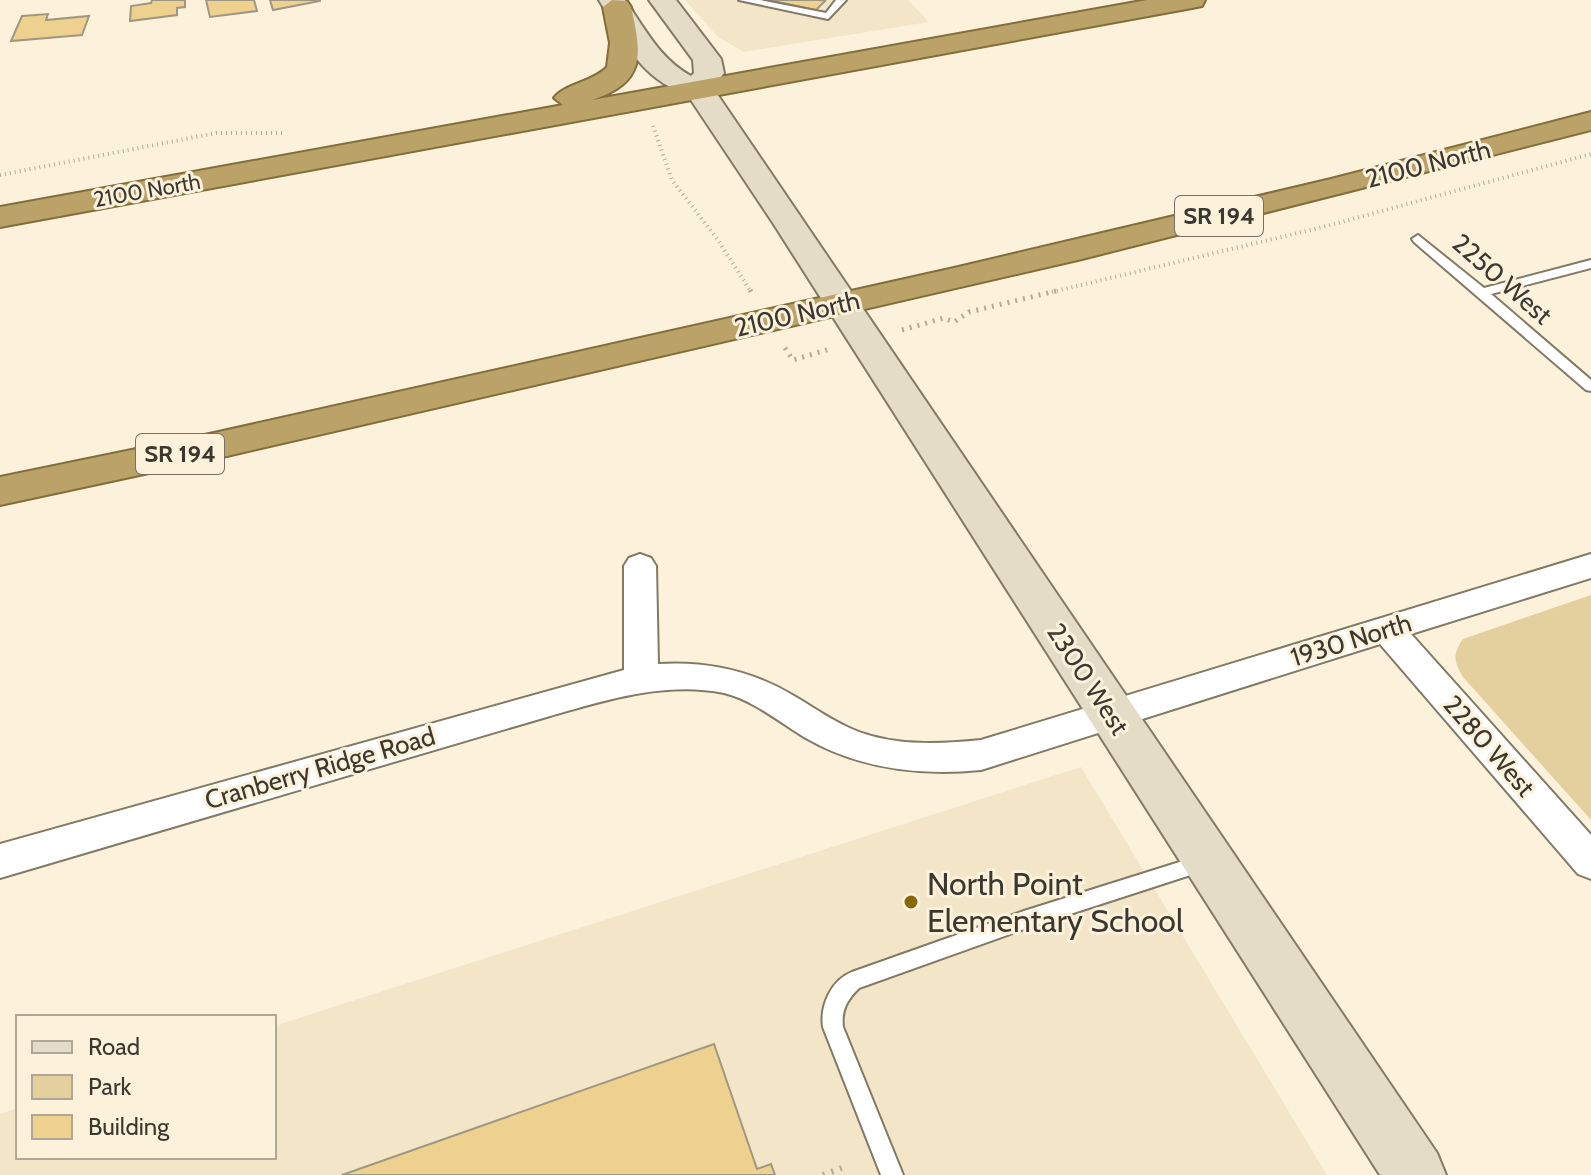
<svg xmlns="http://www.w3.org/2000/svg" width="1591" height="1175" viewBox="0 0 1591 1175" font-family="Cabin,sans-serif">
	<rect width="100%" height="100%" fill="#fcf2dc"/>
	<g fill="#f2e5c8">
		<path d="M685,0H908L929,22L744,52L718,37Z"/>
		<path d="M1081,767L1327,1175H0V1114L18,1108V1157H274V1026Z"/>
	</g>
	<path fill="#e4cf9e" d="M1591,595V820L1463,677C1454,662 1452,654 1463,639Z"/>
	<g fill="#eed18f" stroke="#a09783" stroke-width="2">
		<path d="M152,0H185V7L177,8V15L130,21L131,6L151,3Z"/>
		<path d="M206,0H254L257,11L210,17Z"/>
		<path d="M270,0H320V1L273,10Z"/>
		<path d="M767,0H821L825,1L816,10Z"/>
		<path d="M48,14L46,20L89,16L82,35L11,41L22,16Z"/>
		<path d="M714,1044L757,1169L771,1164L775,1175H342Z"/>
	</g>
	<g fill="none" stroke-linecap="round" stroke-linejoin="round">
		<defs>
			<g id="service">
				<path d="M739,0H760L826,13L836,0H846L828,19Z"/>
				<path d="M1418,235L1484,288L1591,260V268L1491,294L1591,380V391L1586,390L1414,242L1412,239Z"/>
				<path d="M1205,854L1212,856L1214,862L1212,868L1024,929L859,988C847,1000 841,1010 843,1027L903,1175H881L823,1027C820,1006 831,980 852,972L1024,911Z"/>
			</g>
			<path id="minor" d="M640,554L651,558L656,566L658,664C707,661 751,670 794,696C815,708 835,723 859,732C897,746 941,744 981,740L1591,554V578L1411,634L1591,835V879L1578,874L1380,644L981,770C919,776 859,769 804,737C779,722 753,700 724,693C665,681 606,700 550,716L0,878V844L624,670V566L629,558Z"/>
			<path id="secondary" d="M599,0H625C645,29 660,59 691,76L694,73L693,60L649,0H676L721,59L724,73L713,88L1437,1153L1446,1175H1380L773,223L687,94C641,80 622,38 599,0Z"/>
			<g id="trunk">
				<path d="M612,0L627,1L631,7C642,55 646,82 592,100L1147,0H1205L1202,6L1192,8L0,227V207L563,105L554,98C564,84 593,82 607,67L610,43L603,7Z"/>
				<path d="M1591,112V130L1082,259L214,459L0,505V477L214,433L954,268L1331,179Z"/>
			</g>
		</defs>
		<use href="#service" stroke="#837a66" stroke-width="4"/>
		<use href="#minor" stroke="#837a66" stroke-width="4"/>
		<use href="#secondary" stroke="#837a66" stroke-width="4"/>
		<use href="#trunk" stroke="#826e3c" stroke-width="4"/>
		<g stroke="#b2ab9a" stroke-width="4" stroke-dasharray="1 4" stroke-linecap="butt">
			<path d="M653,126L672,180L718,240L751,292"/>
			<path d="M0,175L216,133H284"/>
			<path d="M1052,292L1323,227L1591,154"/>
		</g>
		<g stroke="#b2ab9a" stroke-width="5" stroke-dasharray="2 6" stroke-linecap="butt">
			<path d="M750,290L753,295"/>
			<path d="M902,330L944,318L954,322L969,312L1060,290"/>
			<path d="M785,348L793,360L830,349"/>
		</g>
		<path stroke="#b2ab9a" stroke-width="6" stroke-dasharray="2 7" stroke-linecap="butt" d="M823,1175L847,1166"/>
		<use href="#service" fill="#fff" fill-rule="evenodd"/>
		<use href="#minor" fill="#fff" fill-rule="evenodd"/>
		<use href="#secondary" fill="#e5dcc7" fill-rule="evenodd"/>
		<use href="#trunk" fill="#baa268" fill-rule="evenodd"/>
	</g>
	<circle fill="#886805" stroke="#fcf2dc" stroke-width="3" cx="911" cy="902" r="8"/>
	<g text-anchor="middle" stroke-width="6" stroke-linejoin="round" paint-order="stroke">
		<g font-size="22" fill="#3c3830" stroke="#fcf2dc">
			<text transform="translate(147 190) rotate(-10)" y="8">2100 North</text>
		</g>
		<g fill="#fcf2dc" stroke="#767064" stroke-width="2">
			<rect x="1175" y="196" width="88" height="40" rx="6"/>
			<rect x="136" y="434" width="88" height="40" rx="6"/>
		</g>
		<g font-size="24" font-weight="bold" fill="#3c3830">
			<text x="1219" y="224">SR 194</text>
			<text x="180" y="462">SR 194</text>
		</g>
		<g font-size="26" fill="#3c3830" stroke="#fcf2dc">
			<text transform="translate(1428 164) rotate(-14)" y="9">2100 North</text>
			<text transform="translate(1502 279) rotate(41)" y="9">2250 West</text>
			<text transform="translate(797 314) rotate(-13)" y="9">2100 North</text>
			<text transform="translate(1351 640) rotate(-17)" y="9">1930 North</text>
			<text transform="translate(1088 679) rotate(57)" y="9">2300 West</text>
			<text transform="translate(1489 746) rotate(49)" y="9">2280 West</text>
			<text transform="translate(320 768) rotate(-16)" y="9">Cranberry Ridge Road</text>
		</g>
		<g font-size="32" fill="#3c3830" stroke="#fcf2dc" text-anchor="start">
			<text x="927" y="895">North Point<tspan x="927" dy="37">Elementary School</tspan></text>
		</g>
	</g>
	<rect x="16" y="1015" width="260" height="144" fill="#fcf2dc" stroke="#afa897" stroke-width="2"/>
	<rect x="32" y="1041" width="40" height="12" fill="#e5dcc7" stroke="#afa897" stroke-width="2"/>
	<text x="88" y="1055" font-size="24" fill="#3c3830">Road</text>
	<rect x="32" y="1075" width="40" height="24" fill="#e4cf9e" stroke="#afa897" stroke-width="2"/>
	<text x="88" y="1095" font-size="24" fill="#3c3830">Park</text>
	<rect x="32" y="1115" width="40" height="24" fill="#eed18f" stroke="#afa897" stroke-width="2"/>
	<text x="88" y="1135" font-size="24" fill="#3c3830">Building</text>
</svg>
